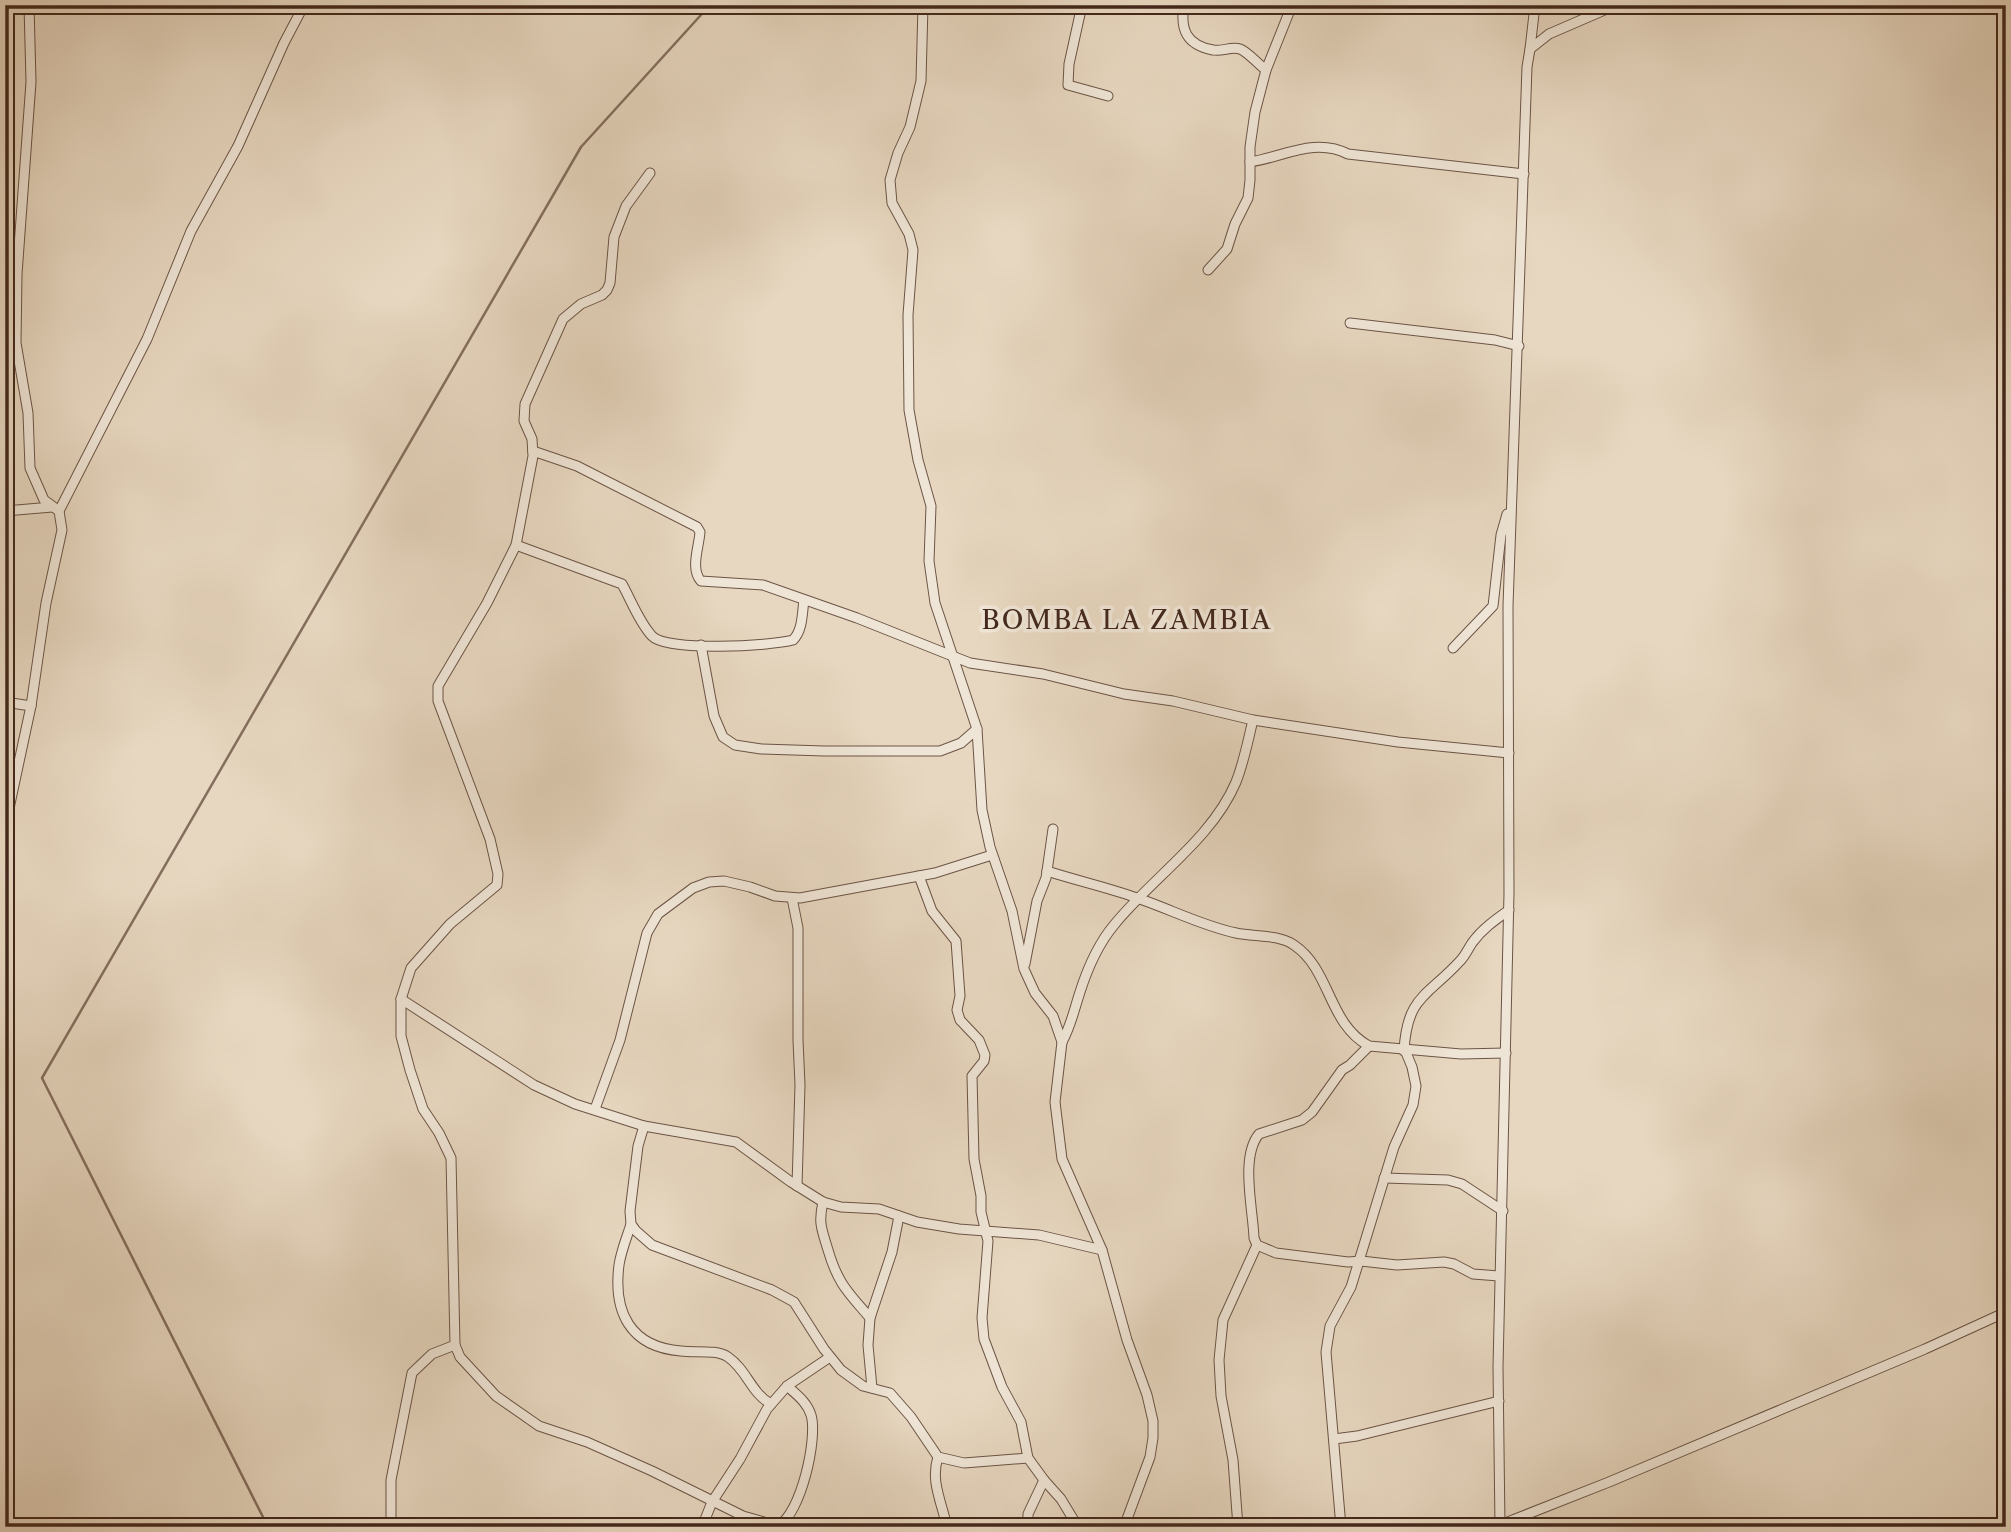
<svg xmlns="http://www.w3.org/2000/svg" width="2011" height="1532" viewBox="0 0 2011 1532" font-family="'Libre Caslon Text',serif">
	<rect width="100%" height="100%" fill="#e7d7c0"/>
	<filter id="stains"><feTurbulence type="fractalNoise" baseFrequency=".00286" numOctaves="4"/><feColorMatrix values="0 0 0 0 .2 0 0 0 0 .09 0 0 0 0 .02 0 0 0 .5 -.17"/></filter>
	<radialGradient id="worn" r=".72"><stop offset=".6" stop-color="#630" stop-opacity="0"/><stop offset="1" stop-color="#630" stop-opacity=".3"/></radialGradient>
	<g fill="none" stroke-linecap="round" stroke-linejoin="round">
		<path stroke="#846e5d" stroke-width="2.5" d="M268,1527L42,1078L581,147L710,5"/>
		<defs>
			<g id="minor">
				<path d="M29,5L31,82L17,274L16,343L28,413L30,468L44,500L59,511"/>
				<path d="M923,5L921,81L910,127L898,153L890,180L892,203L909,234L913,250L908,315L909,410L918,460L931,506L929,561L935,603L977,729L982,810L990,847L1012,911L1024,969L1035,993L1053,1016L1062,1042L1055,1102L1062,1159L1102,1250L1127,1340L1147,1395L1153,1421V1438L1150,1457L1124,1527"/>
				<path d="M1082,5L1069,64L1068,85L1108,96"/>
				<path d="M1184,5C1180,29 1186,45 1213,50C1222,52 1231,46 1240,49C1248,52 1258,64 1266,70"/>
				<path d="M1530,49L1535,5"/>
				<path d="M1250,162C1283,157 1315,137 1348,154L1524,174"/>
				<path d="M650,173L626,206L614,237L610,283L607,290L602,295L581,304L563,319L525,404L524,421L532,439L533,456L516,545L487,603L438,686V701L490,839L498,874L497,885L450,924L411,968L401,999V1036L410,1070L423,1109L439,1133L451,1158L455,1345L460,1357L496,1396L539,1426L587,1442L652,1471L743,1516L778,1526C801,1514 818,1438 811,1415C807,1402 797,1395 787,1386"/>
				<path d="M1208,270L1227,249L1235,224L1248,198L1250,180V147L1255,112L1266,70L1292,5"/>
				<path d="M1350,323L1495,340L1519,346"/>
				<path d="M533,451L577,466L697,527L700,532C699,547 690,569 701,581L763,585L857,618L970,663L1043,674L1124,694L1173,701L1253,720L1398,742L1509,753"/>
				<path d="M5,511L52,507"/>
				<path d="M516,545L622,584C631,600 639,622 652,636C667,652 771,646 793,640C803,630 802,613 804,600"/>
				<path d="M701,645L714,716L723,737L735,745L761,749L824,751H940L961,743L977,729"/>
				<path d="M1453,648L1493,606L1501,535L1507,514"/>
				<path d="M5,702L31,706"/>
				<path d="M5,827L31,706L46,603L62,530L59,511L147,339L191,231L238,146L284,43L304,5"/>
				<path d="M1047,871C1078,881 1110,888 1140,899C1172,910 1203,926 1236,933C1254,937 1278,934 1294,945C1331,970 1328,1024 1369,1046L1461,1054L1506,1053"/>
				<path d="M919,876L932,911L956,941L960,996L957,1010L960,1020L979,1040L985,1055L984,1061L972,1076L974,1159L981,1196V1212L988,1241L982,1318L984,1339L1002,1387L1021,1422L1028,1458L1044,1480L1061,1499L1078,1527"/>
				<path d="M792,898L798,928V1040L800,1085L797,1186"/>
				<path d="M1025,964L1037,901L1046,878L1053,829"/>
				<path d="M401,999L534,1085L575,1104L644,1126L736,1142L791,1182L823,1202L841,1207L879,1209L917,1222L959,1229L1039,1235L1102,1250"/>
				<path d="M1062,1042C1071,1026 1074,1010 1080,992C1087,970 1099,943 1114,925C1152,878 1212,839 1236,782C1244,762 1248,740 1253,720"/>
				<path d="M1369,1046L1350,1065L1342,1070L1312,1112L1302,1120L1259,1134C1240,1157 1253,1209 1254,1238L1257,1245L1276,1253L1348,1262L1361,1261L1397,1265L1444,1262L1454,1264L1473,1274L1499,1276"/>
				<path d="M1404,1051C1407,996 1427,997 1460,961C1465,956 1468,949 1472,943C1482,929 1495,920 1509,910"/>
				<path d="M595,1109L620,1040L647,933L658,914L693,888L709,882L724,881L750,887L775,896L800,898L935,873L992,855"/>
				<path d="M644,1126L638,1146L630,1211L631,1224L636,1231L652,1245L772,1290L794,1302L824,1349L841,1370L863,1386L890,1393L911,1417L938,1457L964,1463L1028,1458"/>
				<path d="M1384,1178L1448,1180L1462,1184L1503,1211"/>
				<path d="M823,1202C818,1223 822,1230 828,1250C838,1284 848,1292 870,1318"/>
				<path d="M631,1224C627,1237 621,1251 619,1265C613,1312 630,1347 681,1351C695,1353 716,1349 728,1357C747,1370 751,1393 771,1404"/>
				<path d="M872,1388L868,1345L870,1318L892,1252L899,1216"/>
				<path d="M1334,1439L1357,1436L1499,1401"/>
				<path d="M938,1457C930,1481 942,1503 947,1527"/>
				<path d="M1500,1525L1609,1482L1925,1349L2006,1312"/>
				<path d="M391,1527V1480L412,1373L432,1354L455,1345"/>
				<path d="M702,1527L712,1502L740,1459L767,1409L787,1386L830,1357"/>
				<path d="M1028,1527V1514L1044,1480"/>
				<path d="M1238,1527L1233,1460L1221,1396L1219,1360L1223,1320L1257,1245"/>
				<path d="M1341,1527L1326,1352L1330,1326L1351,1287L1394,1147L1413,1105L1416,1086L1412,1067L1405,1050"/>
				<path d="M1500,1527L1498,1367L1509,893L1508,606L1527,67L1530,49L1549,34L1616,5"/>
			</g>
		</defs>
		<use href="#minor" stroke="#6c5445" stroke-width="11"/>
		<use href="#minor" stroke="#efe5d6" stroke-width="9"/>
	</g>
	<g text-anchor="middle" stroke-width="7" stroke-linejoin="round" paint-order="stroke">
		<g font-size="26" letter-spacing="2" fill="#43281c" stroke="#efe5d6">
			<text x="1127" y="629">BOMBA LA ZAMBIA</text>
		</g>
	</g>
	<rect width="2011" height="1532" fill="none" stroke="#e7d7c0" stroke-width="28"/>
	<rect x="7" y="7" width="1997" height="1518" fill="none" stroke="#43281c" stroke-width="3.5"/>
	<rect x="14" y="14" width="1983" height="1504" fill="none" stroke="#43281c" stroke-width="2"/>
	<rect width="100%" height="100%" filter="url(#stains)"/>
	<rect width="100%" height="100%" fill="url(#worn)"/>
</svg>
